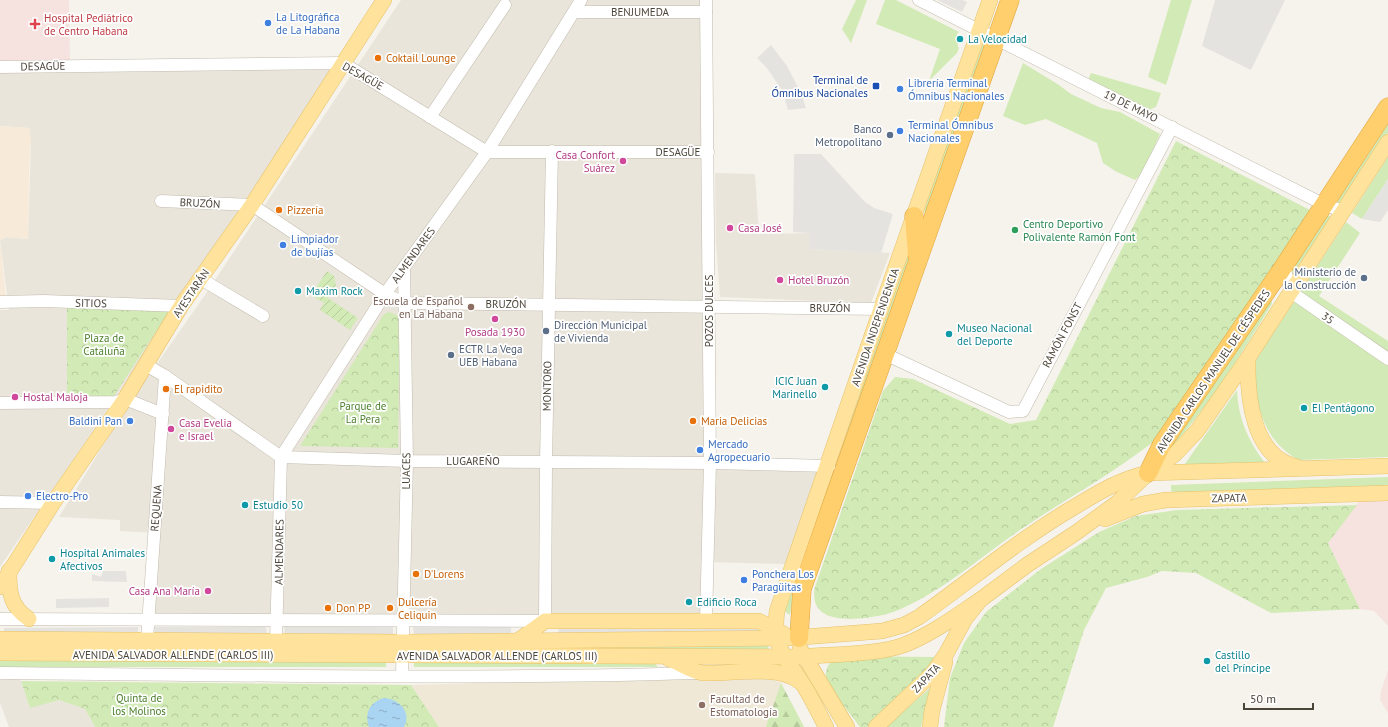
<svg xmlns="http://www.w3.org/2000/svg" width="1388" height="727" viewBox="0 0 1388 727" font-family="'PT Sans',sans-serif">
	<defs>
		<pattern id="forest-firs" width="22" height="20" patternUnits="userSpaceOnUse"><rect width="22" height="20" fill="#d2eab5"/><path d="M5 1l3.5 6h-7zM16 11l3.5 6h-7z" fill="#b6ca9c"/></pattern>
		<pattern id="park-crowns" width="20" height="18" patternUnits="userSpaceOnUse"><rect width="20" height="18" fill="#d2eab5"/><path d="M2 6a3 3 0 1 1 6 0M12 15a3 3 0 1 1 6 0" fill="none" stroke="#b6ca9c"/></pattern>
		<pattern id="garden-furrows" width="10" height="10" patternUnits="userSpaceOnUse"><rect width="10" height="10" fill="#d2eab5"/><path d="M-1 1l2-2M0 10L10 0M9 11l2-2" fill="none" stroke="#b6ca9c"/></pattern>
		<pattern id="water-ripples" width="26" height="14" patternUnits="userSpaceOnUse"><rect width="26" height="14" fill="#a9d4f2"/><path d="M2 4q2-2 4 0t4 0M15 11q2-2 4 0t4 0" fill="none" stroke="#8caec5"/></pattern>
	</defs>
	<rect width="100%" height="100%" fill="#f6f3ec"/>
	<g fill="#eae5da">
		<path d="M401,0H702L705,469L820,472L785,564L705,562L703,617L153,615L158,533L120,531V520L59,517L128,405L205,295Z"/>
		<path d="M332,69L169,319L0,567V310H9L0,240L7,237L28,239L31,142L29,128L0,126V72Z"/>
		<path d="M715,173L755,174L759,234L809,233V249L890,253L871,303L720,297L716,242Z"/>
		<path d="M20,678L30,707L59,700L85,709L95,727H9L0,703V680Z"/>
	</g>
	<g fill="#f7ead8">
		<path d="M0,126L30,128L31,142L29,168L28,239L7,237L0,240Z"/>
		<path d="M0,240L6,299H0Z"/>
	</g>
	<path fill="#efe8d6" d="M611,679H771L781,683L804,727H439L411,685Z"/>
	<g fill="#f6e3e0">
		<path d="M0,0H69L70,60L0,61Z"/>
		<path d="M1388,493V626L1374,611L1360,609L1328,543L1364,494Z"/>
		<path d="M1388,670V713L1380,700L1381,691Z"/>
	</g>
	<g fill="#d2eab5">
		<path d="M856,0H867L851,43L842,29Z"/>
		<path d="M885,0H896L959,32L957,34L958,47L959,48L957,53L929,81L940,49L876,24Z"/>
		<path d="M1171,0H1192L1166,85L1148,77Z"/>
		<path d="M984,41L988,43L925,224L924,206Z"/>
		<path d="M1023,63L1059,85L1071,94L1101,108L1120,112L1160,134L1142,174L1135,180L1115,171L1103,163L1097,143L1046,119L1025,125L1003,116Z"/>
		<path d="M1091,73L1161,93L1156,107L1148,110L1088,80Z"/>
		<path d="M1388,124V133L1342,204L1338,205V200Z"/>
		<path d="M1388,157V179L1362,219L1352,213Z"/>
		<path d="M1327,215L1330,216V219L1292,275L1291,267Z"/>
		<path d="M1346,222L1360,233L1319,296L1388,341V457L1299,460C1262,440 1253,401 1256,360Z"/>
		<path d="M911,242L910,258L793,597L790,615L784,611Z"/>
		<path d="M1271,295L1272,304C1240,356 1207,409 1165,455L1174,440Z"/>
		<path d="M1237,390C1238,418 1248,441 1265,463L1182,468Z"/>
		<path d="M1388,477V488L1188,495L1171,491V485Z"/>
		<path d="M406,645L768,646L769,649H406Z"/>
		<path d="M649,658L658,667H414V659Z"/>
		<rect x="0" y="659" width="386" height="8"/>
	</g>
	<path fill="url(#forest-firs)" d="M781,683L804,727H766Z"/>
	<g fill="url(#park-crowns)">
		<path d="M1176,141L1310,210L1163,434C1117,472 1065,499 1017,532C985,554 954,581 919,600C909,605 894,613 883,615C858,620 807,627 815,587L883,391L895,377L913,379L1010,424L1036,420Z"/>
		<path d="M67,306L164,308L168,313L112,399L67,398Z"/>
		<path d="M389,312L397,315L400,320L398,448L300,446L384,314Z"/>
		<path d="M1357,505L1328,543L1360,609L1271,613L1196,573L1162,571L1147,577L1106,588L1084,630L1053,727H944L950,678L964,643L986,612L1041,569L1099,532L1136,516L1177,510Z"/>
		<path d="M837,656L938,657L933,664L867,727H860C853,717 828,688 826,677C825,668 830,661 837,656Z"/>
		<path d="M21,681L411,685L439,727H95L85,709L59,700L30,708Z"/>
		<path d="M930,688L921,727H886Z"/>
	</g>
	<path fill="url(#garden-furrows)" d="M327,271L334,276L336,286L328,298L358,318L350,330L320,310L324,303L311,295Z"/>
	<g fill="#e5e3e0">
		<path d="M937,0H962L967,2L962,12Z"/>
		<path d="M1215,0H1285L1251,70L1202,46Z"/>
		<path d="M771,45L787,66L800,91L806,108L788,110L783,92L767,68L757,58Z"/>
		<path d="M794,154H821L864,201L874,208L893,214L881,253L809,249V233L793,232Z"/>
		<path d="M1388,179V210L1380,222L1362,219Z"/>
		<path d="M103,571H126L127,582L92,581V574L101,577Z"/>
		<path d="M109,598V607L56,608V599Z"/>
		<path d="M558,626H759V633L559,634Z"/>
		<path d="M138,627V635H4V628Z"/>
		<path d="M154,627H266L267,634H155Z"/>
		<path d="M284,627H393V634H285Z"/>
		<path d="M413,627H511V634H414Z"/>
	</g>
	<path fill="url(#water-ripples)" d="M384,698C399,699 412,712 404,727H369C364,713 370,702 384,698Z"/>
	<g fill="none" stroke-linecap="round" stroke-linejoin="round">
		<defs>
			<g id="minor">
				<path d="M706,0L710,463L706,622"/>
				<path d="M919,0L1325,205L1343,211"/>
				<path d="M574,12H706"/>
				<path d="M0,67L343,63L487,152H708"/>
				<path d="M430,117L505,5"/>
				<path d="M161,201L252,205L385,294L404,303L881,309"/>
				<path d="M1284,266L1291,292L1388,359"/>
				<path d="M201,279L263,316"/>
				<path d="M0,302L44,301L181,306"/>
				<path d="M885,354L1009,412L1023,411L1172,127"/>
				<path d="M146,365L165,376L281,457L407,461L710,463L829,466"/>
				<path d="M0,403L116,402L125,399L163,414"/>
				<path d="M0,502L53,503"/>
				<path d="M0,619L545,621L546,462L552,151"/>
				<path d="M147,640L165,376"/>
				<path d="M276,641L281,457L385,294L487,152L581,0"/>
				<path d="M0,673C232,675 464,680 696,673"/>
				<path d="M402,675L407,461L404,268"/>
			</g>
			<g id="major">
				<path d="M1248,358C1247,396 1252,458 1298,467"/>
				<path d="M1105,519L1143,504L1166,500L1388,493"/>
				<path d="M9,571C9,591 10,607 29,619"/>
				<path d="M0,587L53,503L125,399L181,306L252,205L384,0"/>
				<path d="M0,639L402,642L790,638L882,631L904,625L919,617C970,581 1017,541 1071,509C1096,494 1119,479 1148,473L1388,466"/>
				<path d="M519,640L545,621H759L784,634"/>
				<path d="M800,649L847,727"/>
				<path d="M0,653L800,657C830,654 876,655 904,645C932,634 956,616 980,600"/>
				<path d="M669,659C680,663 692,672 703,673C731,674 779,664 800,682"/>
				<path d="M826,727C819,713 812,699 804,686C786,656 772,650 777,611L881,309L990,0"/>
				<path d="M876,727L933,673L946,654L965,619L980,600L1027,565L1077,532L1117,503L1148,473L1174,455L1197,431L1248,358L1388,142"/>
				<path d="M930,727L932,711L945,662"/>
			</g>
			<g id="highway">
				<path d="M914,216L917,255"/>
				<path d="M1148,473L1162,444L1284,266L1388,107"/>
				<path d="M799,638L802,589L1010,0"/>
			</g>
		</defs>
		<use href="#minor" stroke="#c2bbae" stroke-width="13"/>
		<use href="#major" stroke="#e6c16a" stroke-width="16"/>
		<use href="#highway" stroke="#e0a43c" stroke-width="19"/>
		<use href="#minor" stroke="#fff" stroke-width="12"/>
		<use href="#major" stroke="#ffe39c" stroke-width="15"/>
		<use href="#highway" stroke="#ffcf6e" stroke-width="18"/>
	</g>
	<g fill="#3f7fe0" stroke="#fff" stroke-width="1.5">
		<circle cx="268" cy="23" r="4"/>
		<circle cx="900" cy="89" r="4"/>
		<circle cx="900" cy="131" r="4"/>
		<circle cx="283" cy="245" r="4"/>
		<circle cx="130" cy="421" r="4"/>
		<circle cx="700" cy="450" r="4"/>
		<circle cx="28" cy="496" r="4"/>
		<circle cx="744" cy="580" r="4"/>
	</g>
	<path fill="#e0444e" stroke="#fff" stroke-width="1.5" d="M33 18h4v4h4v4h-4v4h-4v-4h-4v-4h4z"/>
	<g fill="#0f9aa8" stroke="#fff" stroke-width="1.5">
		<circle cx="960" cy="39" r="4"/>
		<circle cx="298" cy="291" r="4"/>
		<circle cx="949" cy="334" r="4"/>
		<circle cx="825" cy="387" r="4"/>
		<circle cx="1304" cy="408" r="4"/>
		<circle cx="245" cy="505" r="4"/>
		<circle cx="52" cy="559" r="4"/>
		<circle cx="689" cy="602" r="4"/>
		<circle cx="1207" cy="661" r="4"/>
	</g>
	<g fill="#e8710a" stroke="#fff" stroke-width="1.5">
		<circle cx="378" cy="58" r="4"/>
		<circle cx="279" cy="210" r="4"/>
		<circle cx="166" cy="389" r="4"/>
		<circle cx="693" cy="421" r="4"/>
		<circle cx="416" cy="574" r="4"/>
		<circle cx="328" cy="608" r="4"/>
		<circle cx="390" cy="608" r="4"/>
	</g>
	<rect fill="#1a4fb4" stroke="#fff" stroke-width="1.5" x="872" y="82" width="8" height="8" rx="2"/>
	<g fill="#5c6f8a" stroke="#fff" stroke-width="1.5">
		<circle cx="890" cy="135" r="4"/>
		<circle cx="1364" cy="278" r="4"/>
		<circle cx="546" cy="331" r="4"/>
		<circle cx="451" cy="355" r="4"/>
	</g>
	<g fill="#d1479c" stroke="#fff" stroke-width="1.5">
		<circle cx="623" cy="161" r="4"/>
		<circle cx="730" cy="228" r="4"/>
		<circle cx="780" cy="280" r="4"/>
		<circle cx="495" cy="319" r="4"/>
		<circle cx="15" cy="397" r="4"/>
		<circle cx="171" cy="429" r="4"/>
		<circle cx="208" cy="591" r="4"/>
	</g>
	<circle fill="#2e9e5b" stroke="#fff" stroke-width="1.5" cx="1015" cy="230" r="4"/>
	<g fill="#8d6e63" stroke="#fff" stroke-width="1.5">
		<circle cx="471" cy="307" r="4"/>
		<circle cx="702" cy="705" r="4"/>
	</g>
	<g text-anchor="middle" stroke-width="3.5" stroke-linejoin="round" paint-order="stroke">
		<g font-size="11" fill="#4b4439" stroke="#fff">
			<text x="640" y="16">BENJUMEDA</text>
			<text transform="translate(43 66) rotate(-1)" y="4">DESAGÜE</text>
			<text transform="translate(363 76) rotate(29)" y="4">DESAGÜE</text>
			<text transform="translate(1131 106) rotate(26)" y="4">19 DE MAYO</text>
			<text x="678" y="156">DESAGÜE</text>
			<text transform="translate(200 203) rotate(3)" y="4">BRUZÓN</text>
			<text transform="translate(413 255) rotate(-54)" y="4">ALMENDARES</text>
			<text transform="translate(191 293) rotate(-56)" y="4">AYESTARÁN</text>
			<text transform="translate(91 303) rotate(1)" y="4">SITIOS</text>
			<text x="506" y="308">BRUZÓN</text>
			<text x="830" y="312">BRUZÓN</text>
			<text transform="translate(709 311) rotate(-90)" y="4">POZOS DULCES</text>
			<text transform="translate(1328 318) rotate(35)" y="4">35</text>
			<text transform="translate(875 327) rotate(-71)" y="4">AVENIDA INDEPENDENCIA</text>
			<text transform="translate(1062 335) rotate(-62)" y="4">RAMÓN FONST</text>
			<text transform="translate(1213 371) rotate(-56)" y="4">AVENIDA CARLOS MANUEL DE CÉSPEDES</text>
			<text transform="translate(547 386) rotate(-89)" y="4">MONTORO</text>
			<text x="473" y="465">LUGAREÑO</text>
			<text transform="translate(406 471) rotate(-89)" y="4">LUACES</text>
			<text transform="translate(1229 498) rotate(-1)" y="4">ZAPATA</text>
			<text transform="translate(156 508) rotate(-86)" y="4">REQUENA</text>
			<text transform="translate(279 552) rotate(-89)" y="4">ALMENDARES</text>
			<text x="173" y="659">AVENIDA SALVADOR ALLENDE (CARLOS III)</text>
			<text x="497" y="660">AVENIDA SALVADOR ALLENDE (CARLOS III)</text>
			<text transform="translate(926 678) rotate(-46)" y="4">ZAPATA</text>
		</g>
		<g font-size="11" fill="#366cbe" stroke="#fff" text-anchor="start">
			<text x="276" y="21">La Litográfica<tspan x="276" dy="13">de La Habana</tspan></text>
			<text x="908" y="87">Librería Terminal<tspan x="908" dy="13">Ómnibus Nacionales</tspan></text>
			<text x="908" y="129">Terminal Ómnibus<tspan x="908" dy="13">Nacionales</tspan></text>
			<text x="291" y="243">Limpiador<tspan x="291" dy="13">de bujías</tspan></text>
			<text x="122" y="425" text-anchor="end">Baldini Pan</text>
			<text x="708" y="448">Mercado<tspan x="708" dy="13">Agropecuario</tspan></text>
			<text x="36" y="500">Electro-Pro</text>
			<text x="752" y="578">Ponchera Los<tspan x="752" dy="13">Paragüitas</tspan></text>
		</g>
		<g font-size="11" fill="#be3a42" stroke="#fff" text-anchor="start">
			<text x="44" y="22">Hospital Pediátrico<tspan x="44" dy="13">de Centro Habana</tspan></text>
		</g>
		<g font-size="11" fill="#0d838f" stroke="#fff" text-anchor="start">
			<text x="968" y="43">La Velocidad</text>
			<text x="306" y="295">Maxim Rock</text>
			<text x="957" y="332">Museo Nacional<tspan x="957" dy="13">del Deporte</tspan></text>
			<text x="817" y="385" text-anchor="end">ICIC Juan<tspan x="817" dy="13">Marinello</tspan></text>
			<text x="1312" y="412">El Pentágono</text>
			<text x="253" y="509">Estudio 50</text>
			<text x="60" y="557">Hospital Animales<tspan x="60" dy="13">Afectivos</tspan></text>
			<text x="697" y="606">Edificio Roca</text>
			<text x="1215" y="659">Castillo<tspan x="1215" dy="13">del Príncipe</tspan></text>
		</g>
		<g font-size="11" fill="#c56008" stroke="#fff" text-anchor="start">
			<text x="386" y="62">Coktail Lounge</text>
			<text x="287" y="214">Pizzería</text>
			<text x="174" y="393">El rapidito</text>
			<text x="701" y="425">Maria Delicias</text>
			<text x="424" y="578">D'Lorens</text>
			<text x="398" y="606">Dulcería<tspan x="398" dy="13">Celiquin</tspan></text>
			<text x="336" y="612">Don PP</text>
		</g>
		<g font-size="11" fill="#164399" stroke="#fff" text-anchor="end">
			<text x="868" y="84">Terminal de<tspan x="868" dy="13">Ómnibus Nacionales</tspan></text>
		</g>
		<g font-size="11" fill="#4e5e75" stroke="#fff" text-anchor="end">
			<text x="882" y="133">Banco<tspan x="882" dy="13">Metropolitano</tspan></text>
			<text x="1356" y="276">Ministerio de<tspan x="1356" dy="13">la Construcción</tspan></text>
			<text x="554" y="329" text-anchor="start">Dirección Municipal<tspan x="554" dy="13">de Vivienda</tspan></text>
			<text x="459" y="353" text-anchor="start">ECTR La Vega<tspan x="459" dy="13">UEB Habana</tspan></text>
		</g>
		<g font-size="11" fill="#b23c85" stroke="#fff" text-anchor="start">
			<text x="615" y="159" text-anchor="end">Casa Confort<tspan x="615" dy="13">Suárez</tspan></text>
			<text x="738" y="232">Casa José</text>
			<text x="788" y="284">Hotel Bruzón</text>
			<text x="495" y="336" text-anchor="middle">Posada 1930</text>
			<text x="23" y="401">Hostal Maloja</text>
			<text x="179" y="427">Casa Evelia<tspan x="179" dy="13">e Israel</tspan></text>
			<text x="200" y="595" text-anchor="end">Casa Ana María</text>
		</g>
		<g font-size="11" fill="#27864d" stroke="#fff" text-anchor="start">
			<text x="1023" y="228">Centro Deportivo<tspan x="1023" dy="13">Polivalente Ramón Font</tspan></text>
		</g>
		<g font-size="11" fill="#785e54" stroke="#fff" text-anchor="end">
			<text x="463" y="305">Escuela de Español<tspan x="463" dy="13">en La Habana</tspan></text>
			<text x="710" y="703" text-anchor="start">Facultad de<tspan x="710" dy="13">Estomatología</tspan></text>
		</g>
		<g font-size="11" fill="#4a7f2a" stroke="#fff">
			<text x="104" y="342">Plaza de<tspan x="104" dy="13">Cataluña</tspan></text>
			<text x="363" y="410">Parque de<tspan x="363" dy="13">La Pera</tspan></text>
			<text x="139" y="702">Quinta de<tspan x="139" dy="13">los Molinos</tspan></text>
		</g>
	</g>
	<path d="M1244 703v6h69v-6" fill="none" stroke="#4b4439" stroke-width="2"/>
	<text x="1250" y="703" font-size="12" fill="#4b4439" stroke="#ffffff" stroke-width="3" paint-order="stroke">50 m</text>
</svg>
